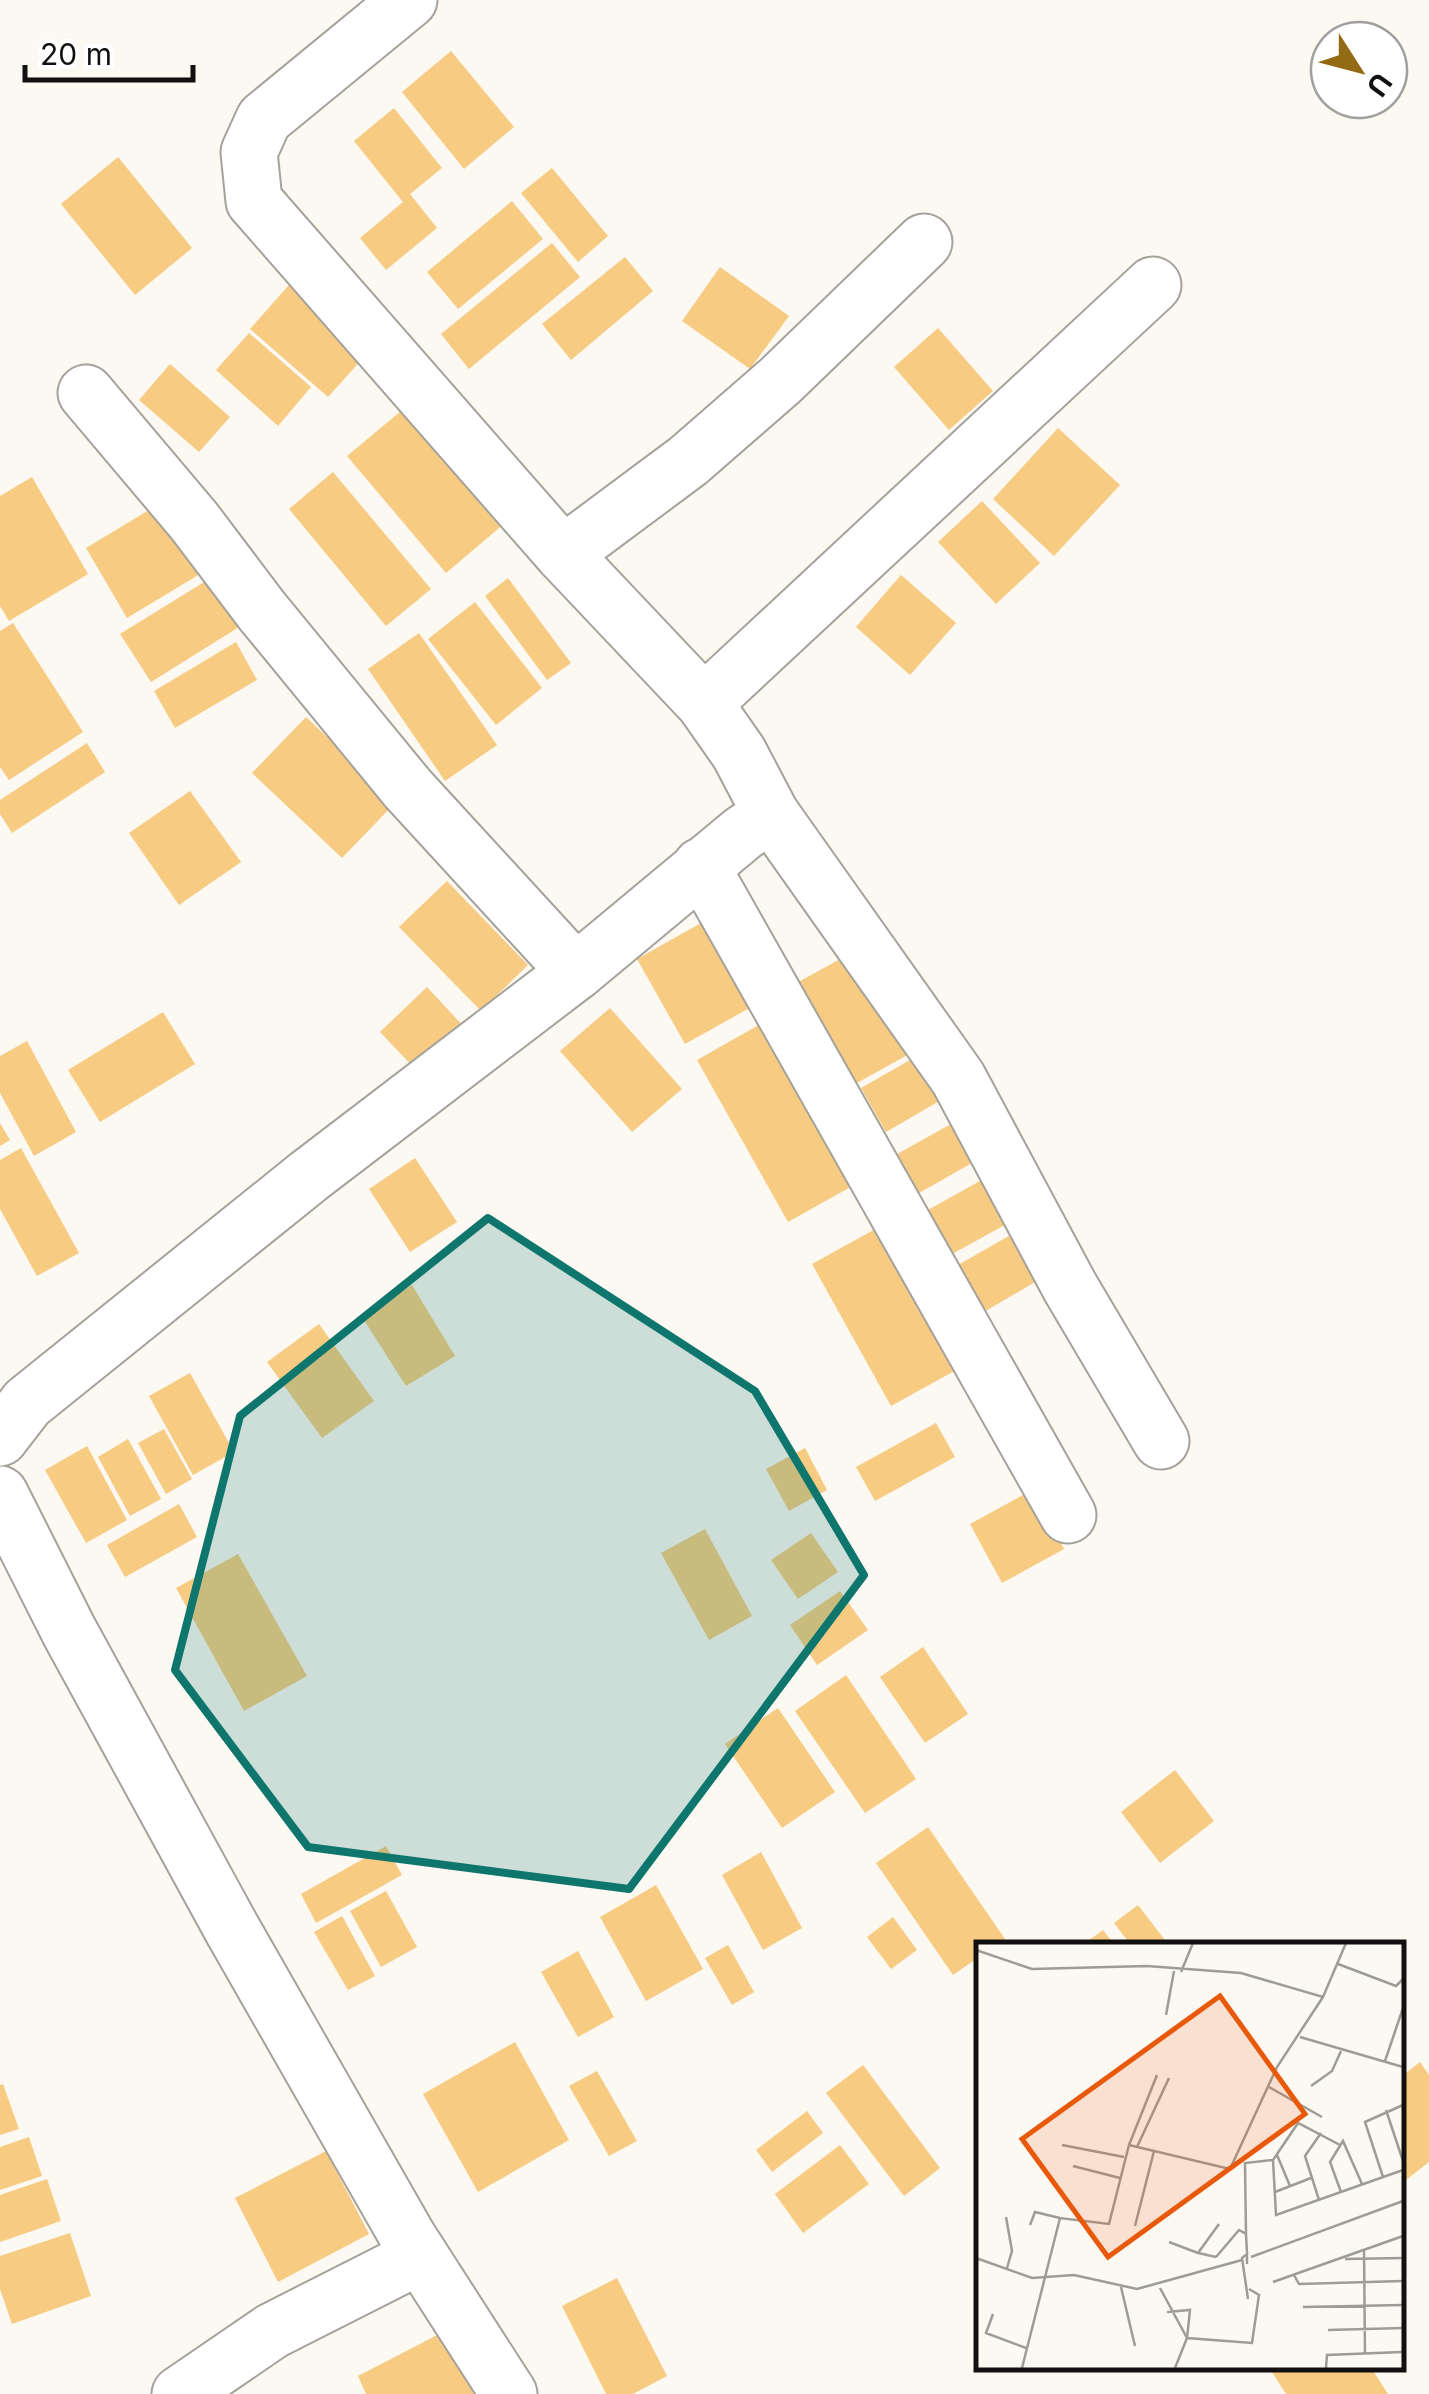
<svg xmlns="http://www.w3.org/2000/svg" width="1429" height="2394" viewBox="0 0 1429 2394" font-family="Inter,sans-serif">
	<rect width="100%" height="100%" fill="#fcf8f2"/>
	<g fill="#f7cc82">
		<path d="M451,51L514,127L464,169L402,92Z"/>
		<path d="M394,108L442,168L410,194L437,228L386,270L360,238L403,202L354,141Z"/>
		<path d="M118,157L192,248L135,295L61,204Z"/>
		<path d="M552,168L608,236L578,262L521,193Z"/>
		<path d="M512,201L543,239L458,309L427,272Z"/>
		<path d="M552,243L580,277L469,369L441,334Z"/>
		<path d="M625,257L653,291L571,360L542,324Z"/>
		<path d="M720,267L789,316L750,369L682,321Z"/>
		<path d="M295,278L373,347L328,397L250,329Z"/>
		<path d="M938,328L993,391L949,430L894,367Z"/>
		<path d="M249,333L311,387L278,426L216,370Z"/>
		<path d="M170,364L230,417L199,452L139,400Z"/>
		<path d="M413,401L511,518L446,573L347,456Z"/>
		<path d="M1058,428L1120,485L1054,556L993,499Z"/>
		<path d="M333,472L431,589L386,626L289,509Z"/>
		<path d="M32,477L88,574L9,621L0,606V496Z"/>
		<path d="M164,501L205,571L127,618L86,548Z"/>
		<path d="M982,501L1040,563L996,604L938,542Z"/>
		<path d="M901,575L956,623L910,675L856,627Z"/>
		<path d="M508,578L571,663L547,680L485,596Z"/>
		<path d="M209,579L239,627L151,682L120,634Z"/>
		<path d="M475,602L542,688L496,725L428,639Z"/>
		<path d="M13,623L83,732L9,780L0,767V631Z"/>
		<path d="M419,633L497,745L445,781L368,669Z"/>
		<path d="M236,642L257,680L175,728L154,691Z"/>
		<path d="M306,717L396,802L342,858L252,773Z"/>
		<path d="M87,743L105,772L12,833L0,814V800Z"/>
		<path d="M190,791L241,862L179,905L129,833Z"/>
		<path d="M447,881L528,965L481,1011L399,927Z"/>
		<path d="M717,914L764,1000L685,1044L637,959Z"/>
		<path d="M864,946L920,1048L848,1088L791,986Z"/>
		<path d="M427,987L466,1029L419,1073L380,1032Z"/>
		<path d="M610,1008L682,1089L632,1132L560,1051Z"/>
		<path d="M163,1012L195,1064L100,1122L68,1070Z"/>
		<path d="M773,1017L863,1180L788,1222L697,1060Z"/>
		<path d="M27,1041L76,1132L34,1156L0,1093V1056Z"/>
		<path d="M924,1052L948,1096L886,1132L861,1088Z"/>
		<path d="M967,1115L988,1154L903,1202L881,1163Z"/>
		<path d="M0,1123L10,1140L0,1146Z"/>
		<path d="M21,1148L79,1253L37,1276L0,1209V1160Z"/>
		<path d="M415,1158L457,1222L410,1252L369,1189Z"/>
		<path d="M996,1172L1021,1216L943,1259L919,1215Z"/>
		<path d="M888,1222L967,1364L891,1406L812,1264Z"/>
		<path d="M1021,1229L1047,1275L977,1316L951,1269Z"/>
		<path d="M412,1285L455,1356L406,1386L362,1317Z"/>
		<path d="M319,1324L374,1401L322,1438L267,1362Z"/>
		<path d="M190,1373L234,1452L193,1475L149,1396Z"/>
		<path d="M936,1423L955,1457L875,1501L856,1467Z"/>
		<path d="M164,1429L192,1479L166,1494L138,1443Z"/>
		<path d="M128,1439L161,1499L130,1516L98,1457Z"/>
		<path d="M87,1446L127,1520L86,1543L45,1470Z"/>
		<path d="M805,1448L827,1490L789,1511L766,1469Z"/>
		<path d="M1032,1490L1064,1549L1002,1583L970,1524Z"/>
		<path d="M179,1504L197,1537L125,1577L107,1545Z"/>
		<path d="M705,1529L752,1616L709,1640L661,1553Z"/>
		<path d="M811,1533L838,1572L798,1599L771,1560Z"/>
		<path d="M238,1554L307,1676L244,1711L176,1588Z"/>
		<path d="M840,1591L868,1630L817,1665L790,1625Z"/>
		<path d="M923,1647L968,1714L925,1743L880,1677Z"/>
		<path d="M846,1675L916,1779L865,1813L795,1711Z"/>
		<path d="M778,1708L835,1792L782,1828L725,1744Z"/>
		<path d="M1175,1770L1214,1821L1160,1863L1121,1812Z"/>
		<path d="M928,1827L1005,1939L997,1944H979V1957L953,1975L876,1863Z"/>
		<path d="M386,1846L402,1875L316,1923L301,1894Z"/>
		<path d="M761,1852L802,1928L763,1950L722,1875Z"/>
		<path d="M656,1885L703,1969L646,2001L600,1917Z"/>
		<path d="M386,1891L417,1947L381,1967L350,1911Z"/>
		<path d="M1138,1905L1168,1944H1130L1114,1923Z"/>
		<path d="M342,1916L375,1976L348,1990L314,1932Z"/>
		<path d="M893,1917L917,1950L891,1969L867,1937Z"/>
		<path d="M1103,1930L1114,1944H1084Z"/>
		<path d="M728,1945L754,1992L732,2005L705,1958Z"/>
		<path d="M578,1951L614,2017L578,2037L541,1972Z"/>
		<path d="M515,2042L569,2140L478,2192L423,2094Z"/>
		<path d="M1420,2062L1429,2075V2162L1406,2180L1402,2174V2076Z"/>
		<path d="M863,2065L940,2168L904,2196L826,2093Z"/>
		<path d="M597,2071L637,2141L609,2156L569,2086Z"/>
		<path d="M3,2084L19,2129L0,2135V2085Z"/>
		<path d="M807,2111L823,2133L772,2172L756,2150Z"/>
		<path d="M29,2137L42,2176L0,2190V2147Z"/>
		<path d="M840,2145L869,2184L803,2233L775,2194Z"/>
		<path d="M326,2151L369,2234L278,2282L235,2198Z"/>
		<path d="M47,2179L61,2221L0,2242V2195Z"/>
		<path d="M70,2233L91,2296L12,2324L0,2289V2256Z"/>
		<path d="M617,2278L667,2376L633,2394H606L562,2306Z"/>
		<path d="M445,2331L478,2394H366L358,2376Z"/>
		<path d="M1268,2366H1370L1388,2394H1286Z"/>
	</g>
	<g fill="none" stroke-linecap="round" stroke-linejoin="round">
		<defs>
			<g id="minor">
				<path d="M86,393L194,521L262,611L408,789L576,972"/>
				<path d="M563,554L688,461L781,380L924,242"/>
				<path d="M704,703L1153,285"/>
				<path d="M771,814L958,1078L1070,1287L1161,1441"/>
				<path d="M701,866L1068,1515"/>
				<path d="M0,1438L27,1403L309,1176L576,972L743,833L771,814L739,753L704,703L563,554L254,201L249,152L264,119L409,0"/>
				<path d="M0,1494L69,1631L232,1929L408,2237L509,2394"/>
				<path d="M180,2394L272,2331L420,2256"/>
			</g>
		</defs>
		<use href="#minor" stroke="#a5a29c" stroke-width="59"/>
		<use href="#minor" stroke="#fff" stroke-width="55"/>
	</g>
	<path fill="#0f766e" fill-opacity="0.2" stroke="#0f766e" stroke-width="8" stroke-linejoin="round" d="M488,1218L755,1391L864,1575L629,1889L308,1847L175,1670L240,1416Z"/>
	<g transform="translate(976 1942)">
		<rect width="428" height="428" fill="#fcf8f2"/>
		<path fill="none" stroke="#9e9c97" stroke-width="2.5" d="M0,8L56,27L171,24L265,31L347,55L370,1M362,22L420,44L427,37M205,30L217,1M190,73L198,29M324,95L427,125M409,119L427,66M335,144L356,129L365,109M293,145L346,175M410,168L427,219M86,203L148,215M153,203L181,133M364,203L322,181L297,218L300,273L427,228M161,205L193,136M301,213L314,244M97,224L144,236M407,235L389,180L427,163M299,250L335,236M365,250L354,220L367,199L386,242M343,258L329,214L345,191M30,275L36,309L31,326M54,283L59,270L84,276M159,284L178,209M270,292L269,221L297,218M193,300L222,311M388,307L389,412M240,315L263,288L270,292L271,311M240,315L222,311L243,282M275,315L427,259M0,316L56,336L98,333L161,347L266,318M369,317L427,316M271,322V312L266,316L272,357M318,333L323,342L427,339M297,340L427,294M145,345L159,404M184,346L211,396L199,426M327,365L427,363M191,370L214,368L211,396L276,401L283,353L273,347M17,372L10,391L50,406M352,388L427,386M46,426L84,276L133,282L153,203L254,227L301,125L347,55M350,426L351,413L426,410"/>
		<path fill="#e8590c" fill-opacity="0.15" stroke="#e8590c" stroke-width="5" d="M244,54L329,172L132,315L46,197Z"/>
		<rect width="428" height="428" fill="none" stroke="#12110f" stroke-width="5"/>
	</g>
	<g transform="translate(1359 70) rotate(126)"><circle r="48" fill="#ffffff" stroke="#a0a09f" stroke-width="2.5"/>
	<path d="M0-8L18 38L0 25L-18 38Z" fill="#936b14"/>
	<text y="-15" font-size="28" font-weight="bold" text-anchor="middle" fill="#12110f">U</text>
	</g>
	<path d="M25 65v15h168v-15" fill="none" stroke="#12110f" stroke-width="5"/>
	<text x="40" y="65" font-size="30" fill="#12110f" stroke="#ffffff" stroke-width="8" paint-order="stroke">20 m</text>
</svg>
